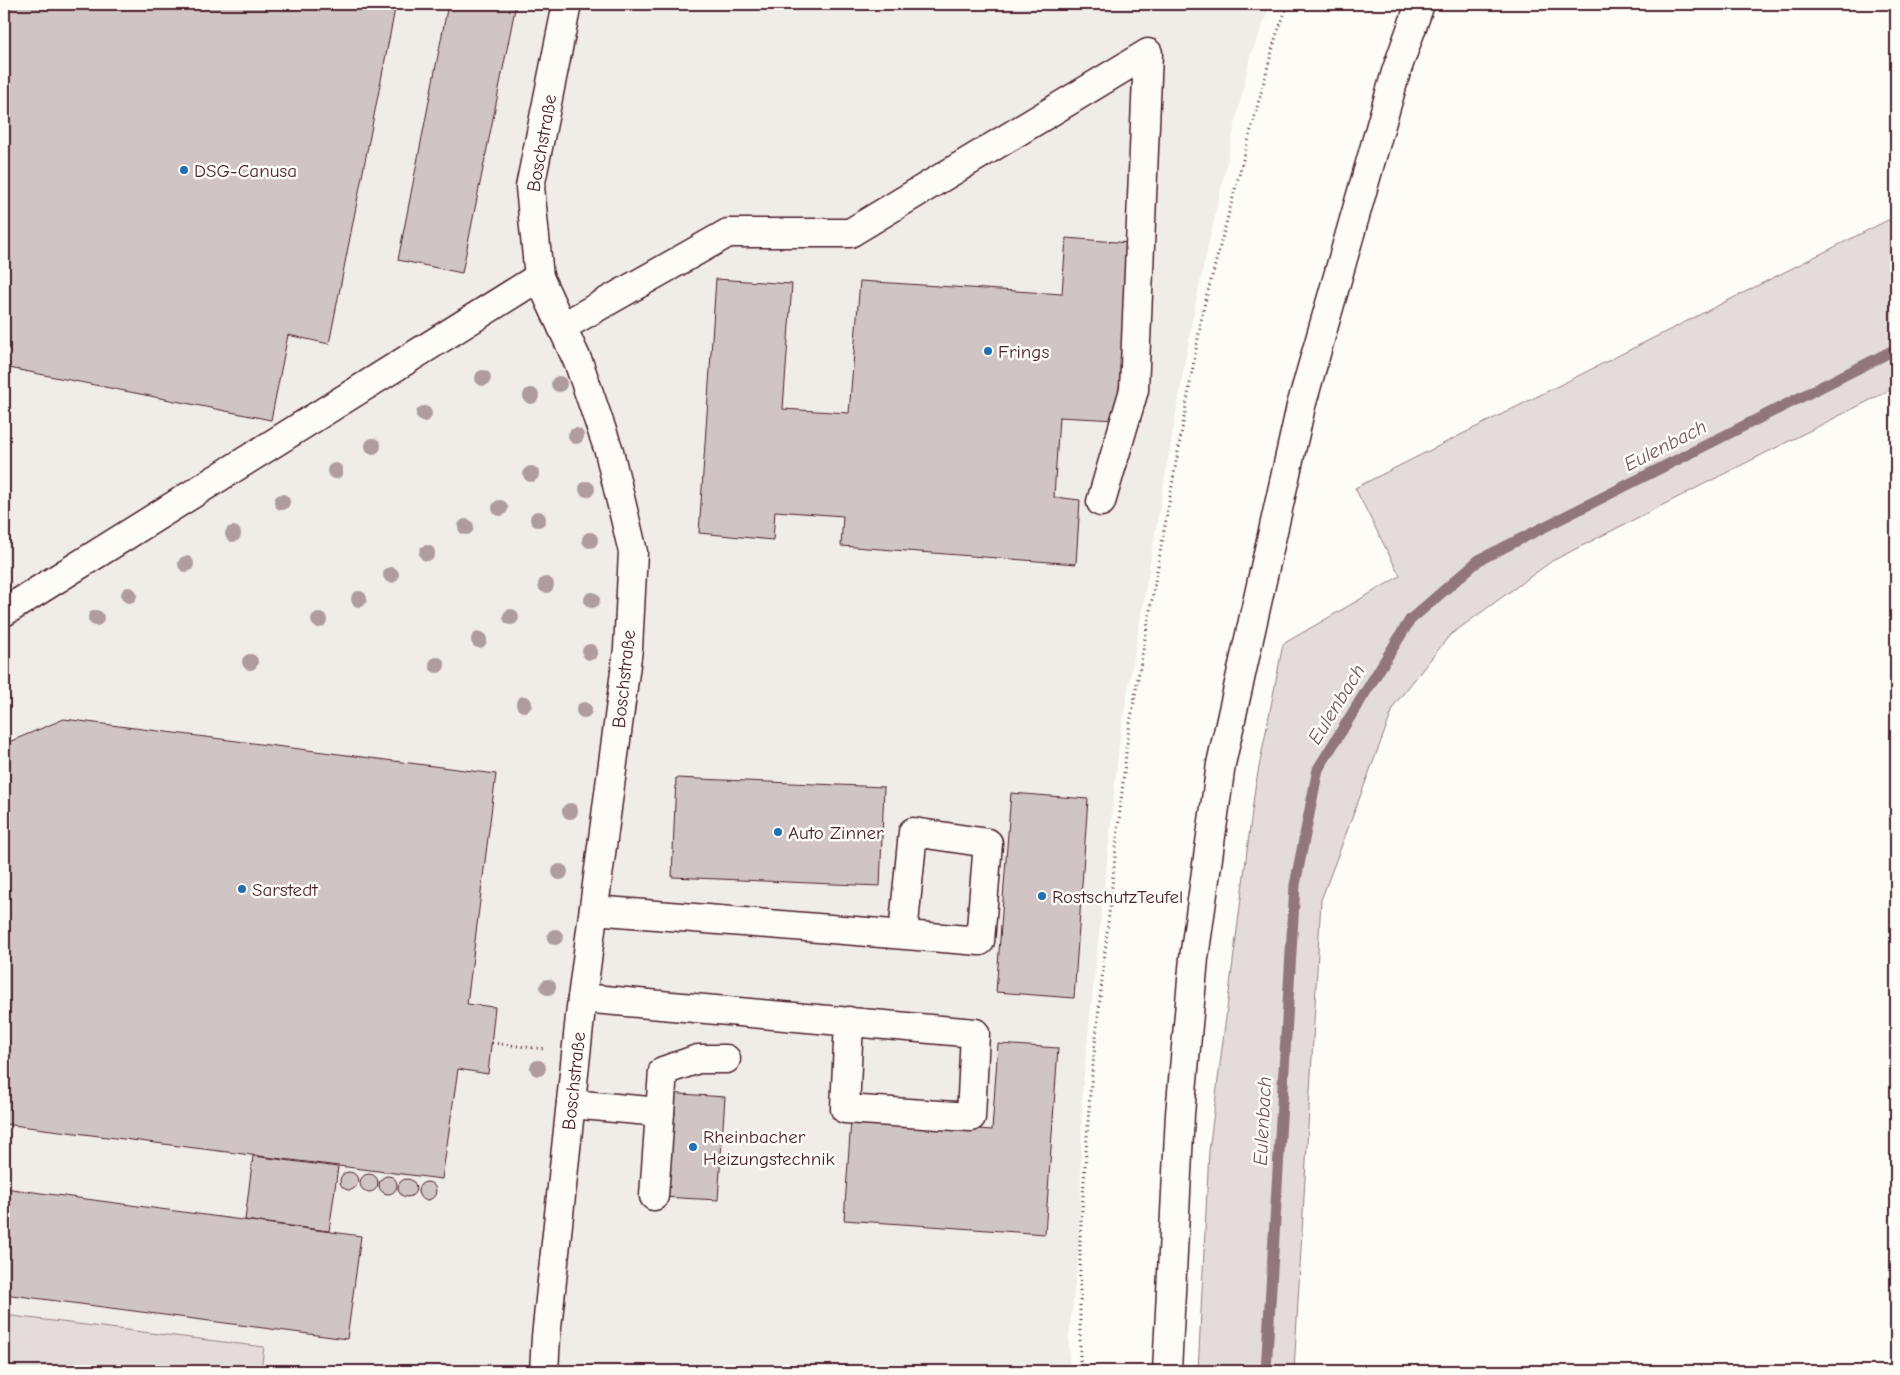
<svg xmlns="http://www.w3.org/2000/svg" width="1900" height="1375" viewBox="0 0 1900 1375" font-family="'Comic Neue',sans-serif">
	<rect width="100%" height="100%" fill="#fdfcf7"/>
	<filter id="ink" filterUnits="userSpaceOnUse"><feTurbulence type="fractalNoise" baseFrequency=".02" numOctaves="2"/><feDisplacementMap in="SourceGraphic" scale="10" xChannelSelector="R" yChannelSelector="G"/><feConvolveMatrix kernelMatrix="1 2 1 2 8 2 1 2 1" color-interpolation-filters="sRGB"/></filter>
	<g filter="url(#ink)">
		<path fill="#f0ece8" d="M4,4H1271L1250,57L1194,310L1120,736L1082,1093L1080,1240L1069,1337V1371H261L264,1347L4,1315Z"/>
		<g fill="#e3dcda" stroke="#967e82">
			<path d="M1896,216V387L1552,561L1450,635L1395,704L1321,900L1294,1371H1198L1209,1151L1255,788L1283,644L1400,576L1355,488Z"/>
			<path d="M4,1315L264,1347L261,1371H4Z"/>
		</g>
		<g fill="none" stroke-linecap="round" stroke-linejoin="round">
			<path stroke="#91777b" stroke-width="11" d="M1266,1371L1295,885L1318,769L1410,620L1479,560L1896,349"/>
		</g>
		<g fill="#d0c5c4" stroke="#4a1f2b">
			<path d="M4,4H396L329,344L288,335L271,420L4,367Z"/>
			<path d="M448,4H516L462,273L398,260Z"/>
			<path d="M1066,238L1129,243L1117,420L1059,417L1054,497L1080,500L1076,564L841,546L843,516L775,511L773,540L699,533L716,279L792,284L783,409L849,413L860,281L1062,294Z"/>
			<path d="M64,719L496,774L467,1004L495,1007L488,1074L458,1069L442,1179L4,1124V744Z"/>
			<path d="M676,778L884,787L880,886L672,877Z"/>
			<path d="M1011,793L1088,799L1074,998L996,992Z"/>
			<path d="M998,1044L1058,1048L1045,1234L844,1220L851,1120L992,1130Z"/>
			<path d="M667,1093L725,1097L718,1200L661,1197Z"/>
			<path d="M253,1156L338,1167L329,1231L245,1220Z"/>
			<circle cx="349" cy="1181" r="9"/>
			<circle cx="369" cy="1183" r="9"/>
			<circle cx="388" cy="1185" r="9"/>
			<circle cx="407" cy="1188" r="9"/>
			<circle cx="427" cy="1191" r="9"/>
			<path d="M4,1188L361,1236L347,1339L4,1294Z"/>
		</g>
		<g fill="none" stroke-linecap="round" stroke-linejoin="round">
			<defs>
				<g id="minor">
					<path d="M562,327L728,233H850L1148,53L1134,390L1101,502"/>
					<path d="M4,612L539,277"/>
					<path d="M594,910L980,941L988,843L913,832L903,934"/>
					<path d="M582,998L975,1033L971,1117L845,1109L849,1021"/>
					<path d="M571,1104L660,1112"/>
					<path d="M654,1196L663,1071L698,1059H726"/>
					<path d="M544,1371L546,1337L582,998L628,649L633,552L609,451L579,364L539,277L530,187L567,4"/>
				</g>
				<path id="major" d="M1167,1371L1180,1114L1194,958L1221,764L1301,406L1396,72L1420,4"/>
			</defs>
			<use href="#minor" stroke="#4a1f2b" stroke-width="31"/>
			<use href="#major" stroke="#4a1f2b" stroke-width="31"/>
			<g stroke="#4a1f2b" stroke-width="3" stroke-dasharray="1 4" stroke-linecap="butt">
				<path d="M492,1043L544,1049"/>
				<path d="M1080,1371V1240L1090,1093L1128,735L1203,310L1276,36L1288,4"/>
			</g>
			<use href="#minor" stroke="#fdfcf7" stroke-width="28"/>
			<use href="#major" stroke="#fdfcf7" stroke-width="28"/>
		</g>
		<g fill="#af9c9f">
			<circle cx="483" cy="378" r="8"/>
			<circle cx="559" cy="384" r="8"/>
			<circle cx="531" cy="396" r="8"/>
			<circle cx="424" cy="414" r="8"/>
			<circle cx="576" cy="436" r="8"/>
			<circle cx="373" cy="446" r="8"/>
			<circle cx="335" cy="471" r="8"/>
			<circle cx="531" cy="474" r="8"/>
			<circle cx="587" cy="489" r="8"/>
			<circle cx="282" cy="502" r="8"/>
			<circle cx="500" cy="508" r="8"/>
			<circle cx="538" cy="519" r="8"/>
			<circle cx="466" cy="527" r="8"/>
			<circle cx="233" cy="534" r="8"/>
			<circle cx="590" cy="540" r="8"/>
			<circle cx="427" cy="553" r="8"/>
			<circle cx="186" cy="564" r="8"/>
			<circle cx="391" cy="575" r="8"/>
			<circle cx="546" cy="585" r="8"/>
			<circle cx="129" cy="595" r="8"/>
			<circle cx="359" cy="599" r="8"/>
			<circle cx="592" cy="600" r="8"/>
			<circle cx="511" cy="617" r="8"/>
			<circle cx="96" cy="618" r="8"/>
			<circle cx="319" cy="620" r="8"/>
			<circle cx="479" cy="640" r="8"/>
			<circle cx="590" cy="652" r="8"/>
			<circle cx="250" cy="662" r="8"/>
			<circle cx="437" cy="665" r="8"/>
			<circle cx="524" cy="704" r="8"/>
			<circle cx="584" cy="710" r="8"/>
			<circle cx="570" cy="811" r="8"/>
			<circle cx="560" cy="872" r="8"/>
			<circle cx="555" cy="937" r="8"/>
			<circle cx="548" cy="987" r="8"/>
			<circle cx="538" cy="1068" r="8"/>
		</g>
	</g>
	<g fill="#1f6fb2" stroke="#fdfcf7" stroke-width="2">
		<circle cx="184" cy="170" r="5"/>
		<circle cx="988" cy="351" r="5"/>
		<circle cx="778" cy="832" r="5"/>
		<circle cx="242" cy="889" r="5"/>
		<circle cx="1042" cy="896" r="5"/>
		<circle cx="693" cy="1147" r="5"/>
	</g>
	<g text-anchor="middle" stroke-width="5" stroke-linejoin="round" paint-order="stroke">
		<g font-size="19" fill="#4a1f2b" stroke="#fdfcf7">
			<text transform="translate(541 143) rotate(-80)" y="7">Boschstraße</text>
			<text transform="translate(623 679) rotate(-84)" y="7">Boschstraße</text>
			<text transform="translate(573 1081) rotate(-84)" y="7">Boschstraße</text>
		</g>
		<g font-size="19" fill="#4a1f2b" stroke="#fdfcf7" text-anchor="start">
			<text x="194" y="177">DSG-Canusa</text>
			<text x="998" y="358">Frings</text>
			<text x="788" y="839">Auto Zinner</text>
			<text x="252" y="896">Sarstedt</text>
			<text x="1052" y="903">RostschutzTeufel</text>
			<text x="703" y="1143">Rheinbacher<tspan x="703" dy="22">Heizungstechnik</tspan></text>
		</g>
		<g font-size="20" font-style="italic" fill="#73525a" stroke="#fdfcf7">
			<text transform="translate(1665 445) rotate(-27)" y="7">Eulenbach</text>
			<text transform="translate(1336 704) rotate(-58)" y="7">Eulenbach</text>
			<text transform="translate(1262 1121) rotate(-87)" y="7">Eulenbach</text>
		</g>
	</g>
	<rect width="1900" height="1375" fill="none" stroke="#fdfcf7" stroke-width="20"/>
	<rect x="10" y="10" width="1880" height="1355" fill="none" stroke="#4a1f2b" stroke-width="2" filter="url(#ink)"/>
</svg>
